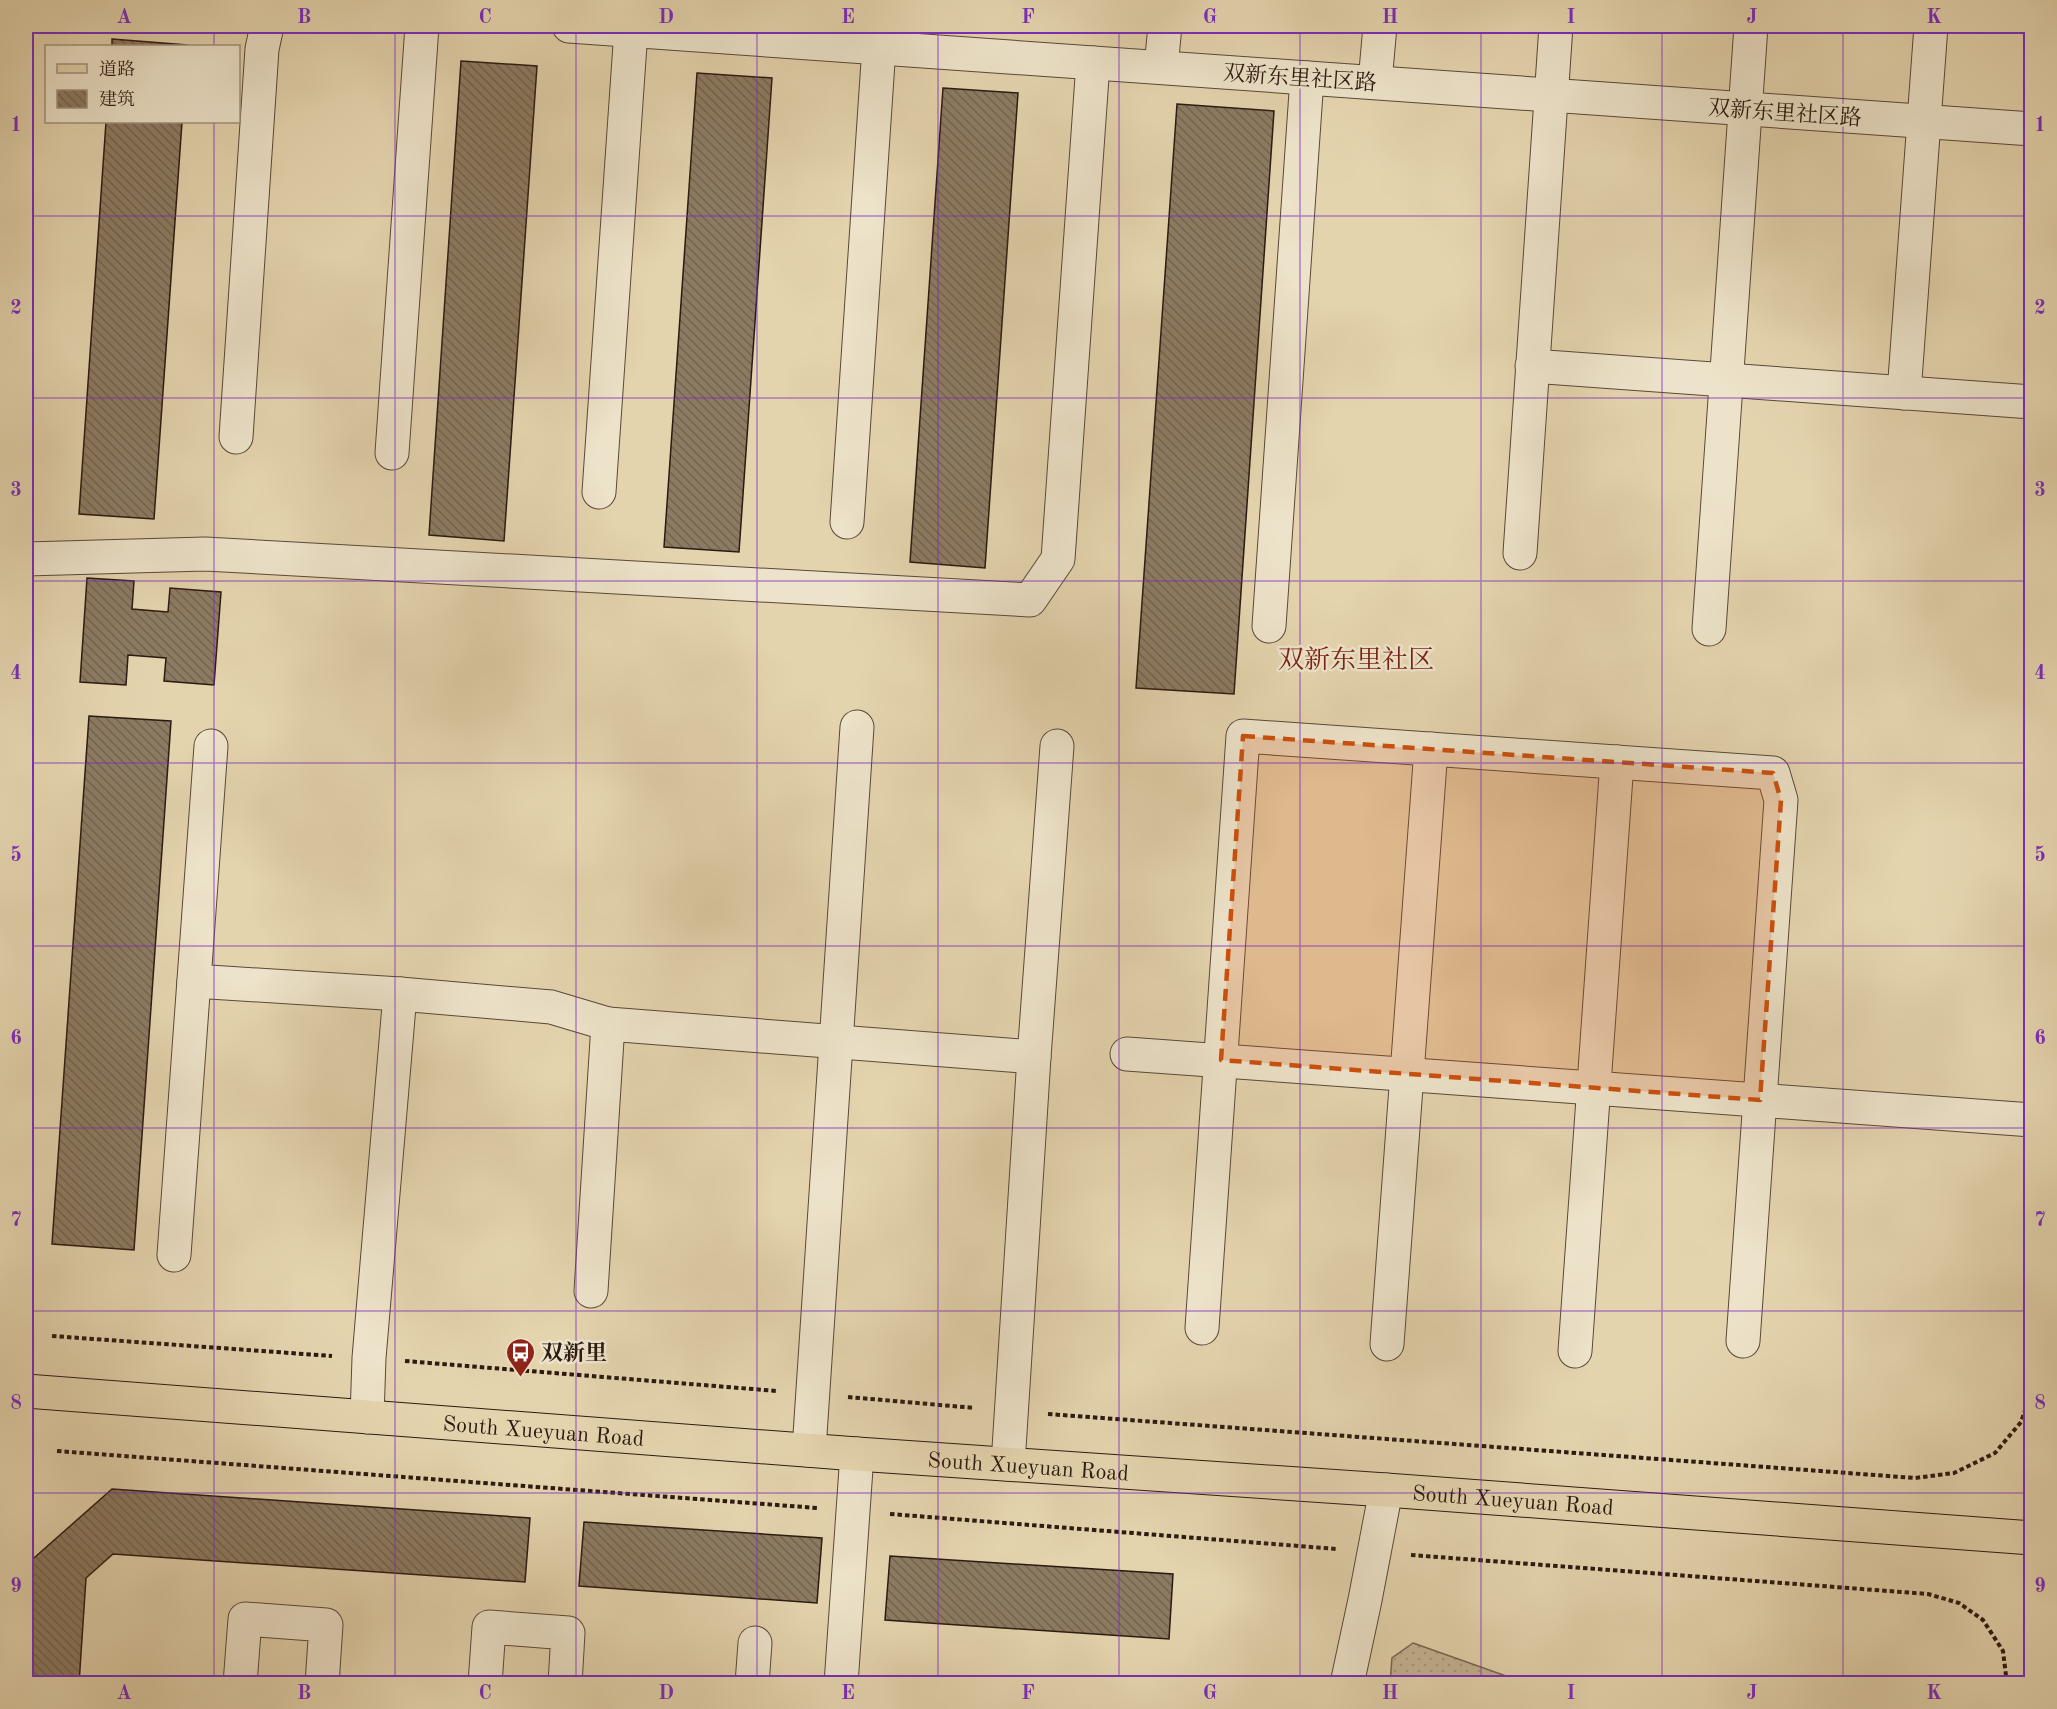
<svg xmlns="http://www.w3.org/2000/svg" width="2057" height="1709" viewBox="0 0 2057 1709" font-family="'Old Standard TT','Noto Serif SC',serif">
	<defs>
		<pattern id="grass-dots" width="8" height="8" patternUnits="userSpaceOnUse" patternTransform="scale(1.5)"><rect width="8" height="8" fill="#c5b493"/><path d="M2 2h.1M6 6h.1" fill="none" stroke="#a99a7e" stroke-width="1.8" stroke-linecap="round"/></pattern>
		<pattern id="building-back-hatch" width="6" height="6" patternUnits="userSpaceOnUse" patternTransform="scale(1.5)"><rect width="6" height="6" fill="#8c7b63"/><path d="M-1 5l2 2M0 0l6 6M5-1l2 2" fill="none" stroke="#736450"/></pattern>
	</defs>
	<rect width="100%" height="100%" fill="#e4d4ae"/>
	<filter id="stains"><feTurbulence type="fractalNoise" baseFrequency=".00333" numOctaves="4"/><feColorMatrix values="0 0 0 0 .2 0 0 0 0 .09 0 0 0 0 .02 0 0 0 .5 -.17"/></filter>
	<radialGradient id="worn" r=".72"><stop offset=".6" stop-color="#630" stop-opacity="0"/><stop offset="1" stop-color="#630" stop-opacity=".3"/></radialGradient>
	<path fill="url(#grass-dots)" stroke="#786752" stroke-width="1.5" d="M1413,1643L1526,1683H1390L1392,1658Z"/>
	<g fill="url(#building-back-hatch)" stroke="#2c1a11" stroke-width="1.5">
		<path d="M1006,26H1102L1101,33Z"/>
		<path d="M112,39L187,45V46H112Z"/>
		<path d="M461,61L537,66L504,541L429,535Z"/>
		<path d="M697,73L772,78L739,552L664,547Z"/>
		<path d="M943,88L1018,93L985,568L910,562Z"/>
		<path d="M1177,104L1274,111L1234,694L1136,688Z"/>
		<path d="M106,122H182L154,519L79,514Z"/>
		<path d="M87,578L134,581L132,609L168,612L170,588L221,592L214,685L164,681L166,658L128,655L126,685L80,682Z"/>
		<path d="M89,716L171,721L134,1250L52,1244Z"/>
		<path d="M112,1489L530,1518L525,1582L113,1554L86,1578L79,1684H26V1565Z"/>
		<path d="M584,1522L822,1538L817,1603L579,1586Z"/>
		<path d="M890,1556L1173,1574L1169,1639L885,1620Z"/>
	</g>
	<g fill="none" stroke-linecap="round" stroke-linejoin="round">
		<defs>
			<g id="street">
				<path d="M569,26L2032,129"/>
				<path d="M1161,67L1165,26"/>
				<path d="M1375,82L1380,26"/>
				<path d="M1532,366L2032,402"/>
				<path d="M1904,393L1931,26"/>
				<path d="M236,437L262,49L267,26"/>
				<path d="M392,453L422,26"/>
				<path d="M599,492L631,30"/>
				<path d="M847,522L879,47"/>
				<path d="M1520,553L1556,26"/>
				<path d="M26,559L205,554L1030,600L1058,559L1093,63"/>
				<path d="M1269,626L1307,78"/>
				<path d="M1709,629L1751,26"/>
				<path d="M194,981L400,994L551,1007L608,1024"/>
				<path d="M1127,1054L2032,1120"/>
				<path d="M174,1255L211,746"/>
				<path d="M591,1291L608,1024L1034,1057"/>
				<path d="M1202,1328L1243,736L1773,773L1781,800L1743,1341"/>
				<path d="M1387,1344L1431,749"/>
				<path d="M1575,1351L1617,762"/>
				<path d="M367,1417L369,1358L400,994"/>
				<path d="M809,1450L857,727"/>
				<path d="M1008,1464L1034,1057L1057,746"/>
				<path d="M240,1684L245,1619L326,1625L322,1684"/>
				<path d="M485,1684L489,1627L568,1633L565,1684"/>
				<path d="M752,1684L755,1643"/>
				<path d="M841,1684L857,1454"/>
				<path d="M1347,1684L1365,1600L1386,1490"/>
			</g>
			<g id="primary">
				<path id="s1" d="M26,1391L857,1454L1386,1490L2032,1538"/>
			</g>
		</defs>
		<use href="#street" stroke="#5a4838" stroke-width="35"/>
		<use href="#primary" stroke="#2c1a11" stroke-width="35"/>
		<g stroke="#2c1a11" stroke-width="4" stroke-dasharray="4.5 3" stroke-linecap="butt">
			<path d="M52,1336L332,1356"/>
			<path d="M405,1361L777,1391"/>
			<path d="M848,1397L975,1408"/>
			<path d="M1048,1414L1915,1478L1954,1473L1995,1453L2021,1422L2032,1390"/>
			<path d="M57,1451L817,1508"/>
			<path d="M890,1514L1337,1549"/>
			<path d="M1411,1555L1928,1594L1959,1603L1983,1620L2003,1651L2007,1684"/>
		</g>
		<use href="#street" stroke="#ede3ca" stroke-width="33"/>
		<use href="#primary" stroke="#e4d4ae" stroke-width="33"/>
	</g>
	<path fill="#cc500d" fill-opacity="0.2" stroke="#cc500d" stroke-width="4.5" stroke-dasharray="12 8" stroke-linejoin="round" d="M1243,736L1773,773L1781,800L1760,1100L1221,1060Z"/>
	<path fill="none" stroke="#7b2cbf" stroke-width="1.5" stroke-opacity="0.55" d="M214,26V46M395,26V1684M576,26V1684M757,26V1684M938,26V1684M1119,26V1684M1300,26V1684M1481,26V1684M1662,26V1684M1843,26V1684M214,122V1684M26,216H2032M26,398H2032M26,581H2032M26,763H2032M26,946H2032M26,1128H2032M26,1311H2032M26,1493H2032"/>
	<defs>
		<symbol id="bus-pin" viewBox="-11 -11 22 30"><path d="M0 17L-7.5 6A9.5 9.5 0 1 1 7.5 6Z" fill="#8f2418" stroke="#ede3ca"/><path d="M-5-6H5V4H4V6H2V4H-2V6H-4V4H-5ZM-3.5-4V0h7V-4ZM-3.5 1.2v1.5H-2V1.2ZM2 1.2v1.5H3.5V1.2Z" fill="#fff"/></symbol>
	</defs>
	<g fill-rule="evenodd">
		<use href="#bus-pin" x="504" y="1336" width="33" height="45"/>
	</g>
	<g text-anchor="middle" stroke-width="5" stroke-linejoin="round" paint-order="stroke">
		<g font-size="22" fill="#2c1a11" stroke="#ede3ca">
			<text transform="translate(1300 77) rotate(4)" y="8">双新东里社区路</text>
			<text transform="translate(1785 112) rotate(4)" y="8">双新东里社区路</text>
			<text dy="8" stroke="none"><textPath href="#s1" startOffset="519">South Xueyuan Road</textPath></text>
			<text dy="8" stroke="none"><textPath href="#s1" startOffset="1005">South Xueyuan Road</textPath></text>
			<text dy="8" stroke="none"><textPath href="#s1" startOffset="1491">South Xueyuan Road</textPath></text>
		</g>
		<g font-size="22" font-weight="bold" fill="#2c1a11" stroke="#ede3ca" text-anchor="start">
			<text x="541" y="1360">双新里</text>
		</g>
		<g font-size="26" fill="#7a1f14" stroke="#ede3ca">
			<text x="1356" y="668">双新东里社区</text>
		</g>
	</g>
	<rect width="2057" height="1709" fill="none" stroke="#e4d4ae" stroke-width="66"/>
	<rect x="45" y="45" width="195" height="78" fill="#ede3ca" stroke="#a09380" stroke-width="1.5"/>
	<rect x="57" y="64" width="30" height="9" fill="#e4d4ae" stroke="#a09380" stroke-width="1.5"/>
	<text x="99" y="75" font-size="18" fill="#2c1a11">道路</text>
	<rect x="57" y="90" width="30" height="18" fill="url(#building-back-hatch)" stroke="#a09380" stroke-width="1.5"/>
	<text x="99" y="105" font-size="18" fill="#2c1a11">建筑</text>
	<rect x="33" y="33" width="1991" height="1643" fill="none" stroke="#7b2cbf" stroke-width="2"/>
	<g font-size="20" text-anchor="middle" font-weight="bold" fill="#7b2cbf">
		<text x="124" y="23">A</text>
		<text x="304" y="23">B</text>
		<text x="485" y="23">C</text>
		<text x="666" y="23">D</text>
		<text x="848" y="23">E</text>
		<text x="1028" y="23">F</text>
		<text x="1210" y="23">G</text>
		<text x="1390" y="23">H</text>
		<text x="1571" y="23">I</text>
		<text x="1752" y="23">J</text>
		<text x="1934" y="23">K</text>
		<text x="16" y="131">1</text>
		<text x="2040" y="131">1</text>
		<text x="16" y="314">2</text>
		<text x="2040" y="314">2</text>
		<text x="16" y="496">3</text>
		<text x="2040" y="496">3</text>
		<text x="16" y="679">4</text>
		<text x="2040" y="679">4</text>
		<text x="16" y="861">5</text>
		<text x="2040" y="861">5</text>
		<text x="16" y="1044">6</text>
		<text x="2040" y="1044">6</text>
		<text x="16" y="1226">7</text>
		<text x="2040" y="1226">7</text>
		<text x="16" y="1409">8</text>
		<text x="2040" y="1409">8</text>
		<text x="16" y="1592">9</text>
		<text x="2040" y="1592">9</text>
		<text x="124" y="1699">A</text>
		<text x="304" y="1699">B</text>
		<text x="485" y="1699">C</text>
		<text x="666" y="1699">D</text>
		<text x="848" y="1699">E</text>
		<text x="1028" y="1699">F</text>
		<text x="1210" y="1699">G</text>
		<text x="1390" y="1699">H</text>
		<text x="1571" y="1699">I</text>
		<text x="1752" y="1699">J</text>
		<text x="1934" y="1699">K</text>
	</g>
	<rect width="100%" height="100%" filter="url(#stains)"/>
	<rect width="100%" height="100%" fill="url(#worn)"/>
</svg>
